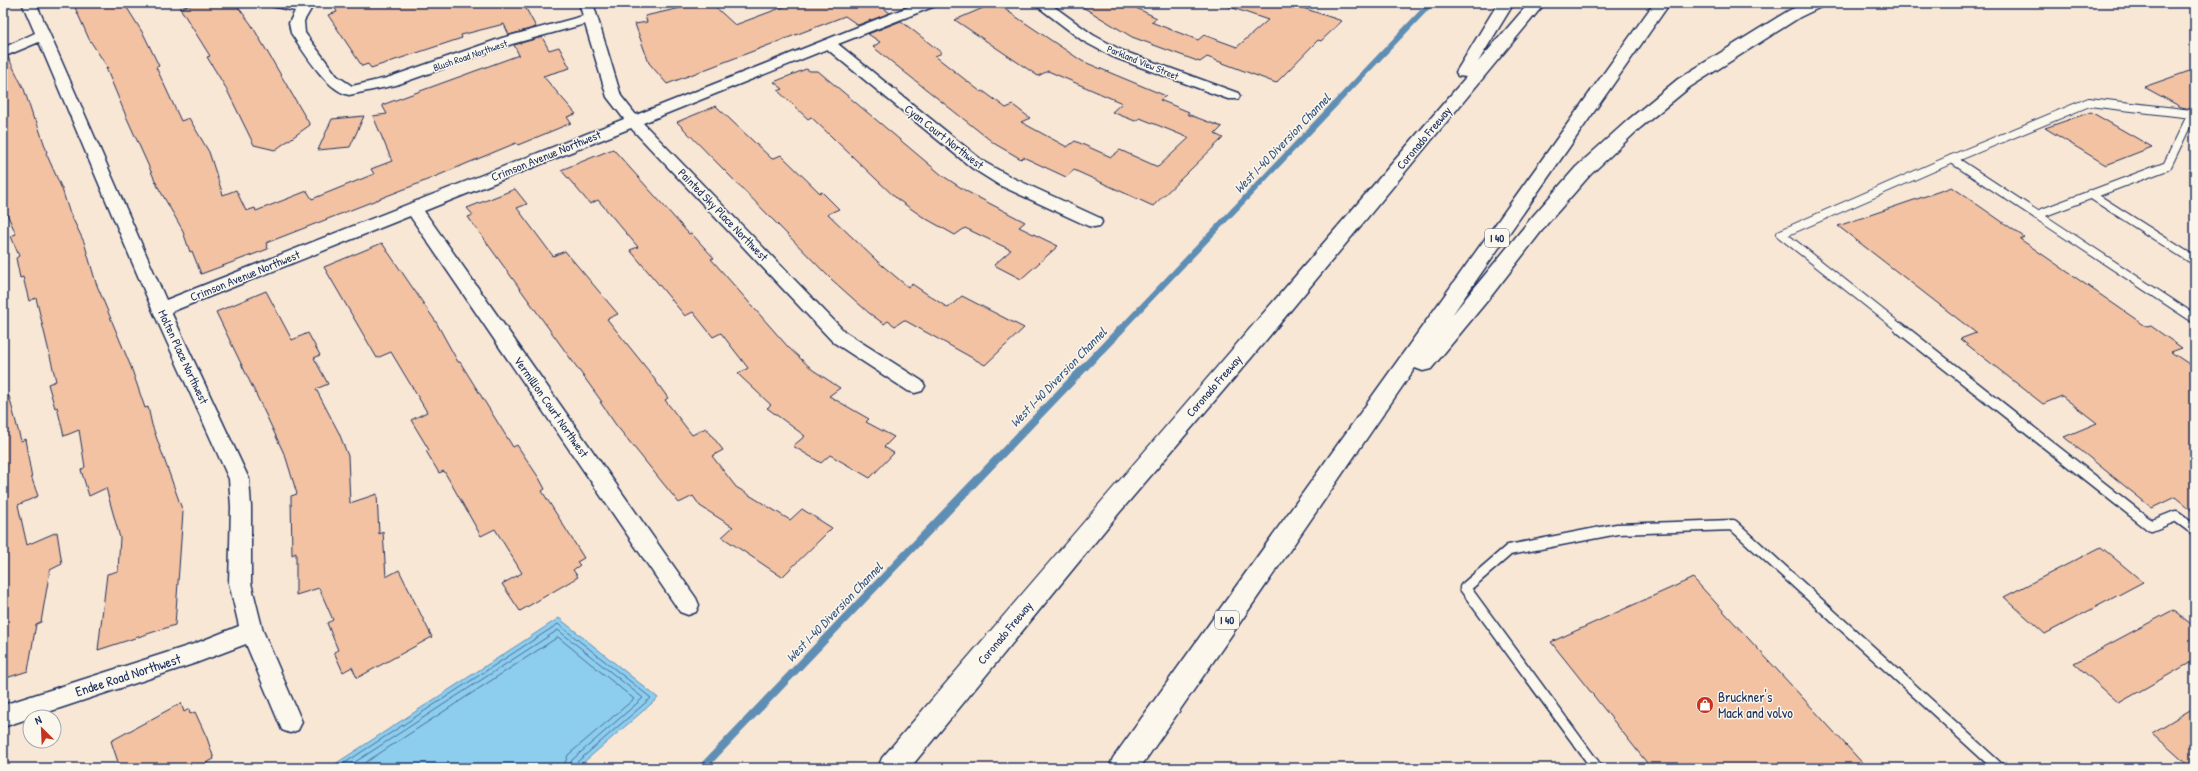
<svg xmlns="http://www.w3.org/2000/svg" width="2198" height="771" viewBox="0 0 2198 771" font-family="'Patrick Hand',sans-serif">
	<rect width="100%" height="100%" fill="#f9e7d6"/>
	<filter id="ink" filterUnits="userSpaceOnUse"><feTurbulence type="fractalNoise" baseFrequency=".025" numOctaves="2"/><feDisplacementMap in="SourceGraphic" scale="8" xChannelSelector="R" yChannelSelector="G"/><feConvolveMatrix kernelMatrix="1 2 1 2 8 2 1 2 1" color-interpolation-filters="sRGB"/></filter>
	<g filter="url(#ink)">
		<path fill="#8dcdee" stroke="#5f8eb4" d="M559,618L658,698L577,768H329Z"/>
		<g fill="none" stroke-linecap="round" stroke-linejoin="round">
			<g stroke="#496e98" stroke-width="1">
				<path d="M337,768L558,624L651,698L576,763L574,768"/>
				<path d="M346,768L558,630L643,698L572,760L569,768"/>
				<path d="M357,768L558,637L634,699L568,755L563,768"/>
			</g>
			<path stroke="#5f8eb4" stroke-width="6" d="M1121,329L1431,3"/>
			<path stroke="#5f8eb4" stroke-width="8" d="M702,768L1122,328"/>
		</g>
		<g fill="#f3c2a2" stroke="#1b2f5e">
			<path d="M73,3H124L144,35L159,66L156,67L181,121L189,118L209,152L223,195L236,190L246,211L255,208L256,211L307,191L312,199L374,174L371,169L392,161L373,116L387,114L382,105L519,55L514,45L542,37L549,50L559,47L570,68L543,76L576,114L567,117L571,123L547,133L518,145L516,143L420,183L266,243L268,249L201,274L192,251L190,252L182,229L158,187L126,116L106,68H108L89,39Z"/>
			<path d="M199,3H235L251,24L310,125L275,150L254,145L226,88L207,57L210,56L180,8Z"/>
			<path d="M350,3H523L536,27L509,35L504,24L461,35L462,38L371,68L368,64L362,66L328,15L337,12L335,8Z"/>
			<path d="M680,3H711L735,25L794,3H877L890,13L858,25L845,16L667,84L649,63L635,24L647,22L645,16L685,7Z"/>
			<path d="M1076,3H1126L1157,18L1151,22L1198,40L1204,35L1237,47L1268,20L1227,6L1228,3H1288L1342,21L1321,41L1318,40L1276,83L1207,57L1200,62L1132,37Z"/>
			<path d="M990,5L994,8L1000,6L1082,61L1166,96L1160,100L1189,112L1187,114L1222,127L1215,134L1223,138L1153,206L1074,170L1066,177L1023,157L1021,159L995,144L873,47L880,42L868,34L901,21L942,53L935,56L981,92L983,91L1006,108L1013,105L1030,118L1021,122L1067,147L1075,141L1111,157L1120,150L1158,167L1189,138L1140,118L1135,121L1112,112L1122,103L1048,71L1038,76L955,20Z"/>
			<path d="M8,57L24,89L34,120H36L47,152L46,153L62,189L69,211L84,242L96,283L131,367L145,408L148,407L152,425L183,512L175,625L98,650L107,574L118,571L120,538L106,488L89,496L81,470L85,467L79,430L64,436L57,407L55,408L48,384L56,381L36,298L29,301L23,277L20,278L16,258L19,256L11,236L16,234L3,205V58Z"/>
			<path d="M806,69L810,71H818L943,176L966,191L1025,222L1019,227L1058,246L1021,279L994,265L1011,250L965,228L955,235L923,217L897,199L811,117L808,119L778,91L783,89L774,82Z"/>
			<path d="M2195,69V110L2181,107L2144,87Z"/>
			<path d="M716,106L772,159L781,155L820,193L822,192L839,209L828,214L877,261L908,287L912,284L948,308L962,296L1024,328L985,365L904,320L895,326L888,321L884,324L869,313L830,278L677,122Z"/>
			<path d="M2091,112L2152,147L2106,165L2045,128Z"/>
			<path d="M364,116L350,147L318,150L332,119Z"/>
			<path d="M613,149L689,234L691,233L714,258L711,259L789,348L813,370L840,388L829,396L869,419L866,422L894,437L884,447L894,453L870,478L830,455L821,463L793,446L805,436L767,408L771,405L738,374L748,368L721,333L713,337L693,312L685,316L630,250L638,247L598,200L590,204L561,170Z"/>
			<path d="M1952,187L2024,237L2020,239L2147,327L2151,326L2182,348L2171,352L2195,368V513L2175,497L2152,508L2064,437L2097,423L2062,396L2043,404L1960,339L1976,333L1838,226Z"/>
			<path d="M515,189L527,204L517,208L553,256L565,251L618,314L607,319L648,370L668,398L665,400L692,435L706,428L723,450L712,456L736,487L790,520L802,509L832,528L782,577L722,537L733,527L700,506L693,496L679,503L616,425L600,402H602L468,217L473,215L467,208Z"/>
			<path d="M382,243L436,322L458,362H460L513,447L517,445L539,478L545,489L542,491L584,558L577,562L580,565L573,570L578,577L520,611L502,584L522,573L495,529L481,536L444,471L439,473L426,451L429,450L411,420L427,412L391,352L377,358L324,267Z"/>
			<path d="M266,291L292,340L308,333L320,355L314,358L328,384L316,389L339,433L348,456L350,503L377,494L379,534L383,532L386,577L399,570L432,637L357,678L352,667L343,672L334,652L338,650L327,623L333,620L319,588L296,595V553L292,555L291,496L297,494L286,458L267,417L216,312Z"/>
			<path d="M9,396L21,441L25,439L32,479L38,496L18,505L27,545L57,532L62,564L50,570L41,622L36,624L28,671L3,679V397Z"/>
			<path d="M2101,547L2143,582L2045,634L2004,597Z"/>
			<path d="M1693,578L1867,768H1651L1551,642Z"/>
			<path d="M2173,610L2195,627V660L2119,703L2074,663Z"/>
			<path d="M181,703L184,712L189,709L190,714L195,712L207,738L214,759L206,763L208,768H120L111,741Z"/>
			<path d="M2195,707V768H2191L2152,733Z"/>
		</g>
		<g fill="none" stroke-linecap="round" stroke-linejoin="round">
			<defs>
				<g id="lane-far1">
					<path d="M1952,159L2089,102L2192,114L2167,166L2037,215"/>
					<path d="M2090,194L2195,261"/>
					<path d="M1901,329L1781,234L1952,159L2195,319"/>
				</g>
				<g id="lane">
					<path d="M1900,328L2151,526L2176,516L2195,530"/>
					<path d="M1597,768L1465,588L1509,550L1617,529L1733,525L1999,768"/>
				</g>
				<g id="street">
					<path d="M22,3H36L166,300L624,119L607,97L585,24L512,44L396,85L349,95C326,90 304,52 291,33L289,23L295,11L271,6L269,3H295L309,6L311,9L304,21L305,33L337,76L352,86L387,78L502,38L583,16L579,3H593L621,96L636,115L918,3H937L935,6L838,44L984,162L1011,177L1100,218L1102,222L1100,226L1094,227L1088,226L999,185L972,168L827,49L643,123L845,332L922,381L925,386L922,391L915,393L908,391L833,342L631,128L424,211L696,598L699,605L696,612L688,615L680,612L410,216L171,312L249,479L251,507V583L263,631L302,722L298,730L290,733L282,730L246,644L196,663L3,727V705L194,644L239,626L229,583L231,507L229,479L152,309L39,42L3,57V48L35,33Z"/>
					<path d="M1033,3H1049L1093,35L1123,51L1238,93L1240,96L1238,99H1228L1113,57L1083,41Z"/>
				</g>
				<g id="highway">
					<path d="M1498,3H1514L1478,62L1529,3H1545L1252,357L1119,513L910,768H878L882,758C1076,530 1272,304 1466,77L1458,76L1456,72Z"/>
					<path d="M1654,3H1670L1452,315L1533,216L1576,167L1628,120L1678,79L1788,11L1804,3H1825L1823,6L1800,17L1690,87L1640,128L1590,175L1547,224L1492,295L1431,369L1423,371L1415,368L1140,768H1109L1113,758Z"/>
				</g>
			</defs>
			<use href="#lane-far1" stroke="#1b2f5e" stroke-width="10"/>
			<use href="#lane" stroke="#1b2f5e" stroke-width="13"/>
			<use href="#street" stroke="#1b2f5e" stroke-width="3"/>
			<use href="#highway" stroke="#1b2f5e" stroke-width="3"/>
			<use href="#lane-far1" stroke="#fbf7ec" stroke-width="8"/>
			<use href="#lane" stroke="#fbf7ec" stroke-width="10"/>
			<use href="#street" fill="#fbf7ec" fill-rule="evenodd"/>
			<use href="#highway" fill="#fbf7ec" fill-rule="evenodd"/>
		</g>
	</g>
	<defs>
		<symbol id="shop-disc" viewBox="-11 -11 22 22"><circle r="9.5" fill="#c8321e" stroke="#fbf7ec"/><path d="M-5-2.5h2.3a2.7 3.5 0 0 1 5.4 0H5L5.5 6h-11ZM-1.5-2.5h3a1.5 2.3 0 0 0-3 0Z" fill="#fff"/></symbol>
	</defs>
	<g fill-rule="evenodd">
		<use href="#shop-disc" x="1695" y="695" width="20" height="20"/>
	</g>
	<g text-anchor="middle" stroke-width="3" stroke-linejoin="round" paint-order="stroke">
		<g font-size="10" fill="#1b2f5e" stroke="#fbf7ec">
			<text transform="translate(470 55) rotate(-19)" y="4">Blush Road Northwest</text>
			<text transform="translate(1143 62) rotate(22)" y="4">Parkland View Street</text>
		</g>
		<g fill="#fbf7ec" stroke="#5e6b89" stroke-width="1">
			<rect x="1485" y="229" width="24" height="18" rx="3"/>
			<rect x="1215" y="611" width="24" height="18" rx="3"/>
		</g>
		<g font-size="11" font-weight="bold" fill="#1b2f5e">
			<text x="1497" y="242">I 40</text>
			<text x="1227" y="624">I 40</text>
		</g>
		<g font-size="12" fill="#1b2f5e" stroke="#fbf7ec">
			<text transform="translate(944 137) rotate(38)" y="4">Cyan Court Northwest</text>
			<text transform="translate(1424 138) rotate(-50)" y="4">Coronado Freeway</text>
			<text transform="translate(546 156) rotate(-22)" y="4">Crimson Avenue Northwest</text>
			<text transform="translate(723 215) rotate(46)" y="4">Painted Sky Place Northwest</text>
			<text transform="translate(245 276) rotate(-22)" y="4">Crimson Avenue Northwest</text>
			<text transform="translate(183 357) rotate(65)" y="4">Molten Place Northwest</text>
			<text transform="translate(1214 386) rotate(-49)" y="4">Coronado Freeway</text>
			<text transform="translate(551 407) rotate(55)" y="4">Vermillion Court Northwest</text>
			<text transform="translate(1005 633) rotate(-50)" y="4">Coronado Freeway</text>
		</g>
		<g font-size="13" font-style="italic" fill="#385682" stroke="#fbf7ec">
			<text transform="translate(1282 143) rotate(-46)" y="5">West I-40 Diversion Channel</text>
			<text transform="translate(1058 377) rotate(-46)" y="5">West I-40 Diversion Channel</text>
			<text transform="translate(834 612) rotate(-46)" y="5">West I-40 Diversion Channel</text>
		</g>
		<g font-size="14" fill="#1b2f5e" stroke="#fbf7ec">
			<text transform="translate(128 675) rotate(-18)" y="5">Endee Road Northwest</text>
		</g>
		<g font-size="14" fill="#1b2f5e" stroke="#fbf7ec" text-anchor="start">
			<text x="1718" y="702">Bruckner's<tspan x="1718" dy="16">Mack and volvo</tspan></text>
		</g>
	</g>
	<rect width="2198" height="771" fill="none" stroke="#fbf7ec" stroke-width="16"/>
	<rect x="8" y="8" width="2182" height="755" fill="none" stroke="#1b2f5e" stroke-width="1.5" filter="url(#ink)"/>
	<g transform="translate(42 729) rotate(336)"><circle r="19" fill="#fbf7ec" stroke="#a1a7b3"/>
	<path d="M0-3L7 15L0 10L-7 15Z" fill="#c8321e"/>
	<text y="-6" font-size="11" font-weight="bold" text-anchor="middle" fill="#1b2f5e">N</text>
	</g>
</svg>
